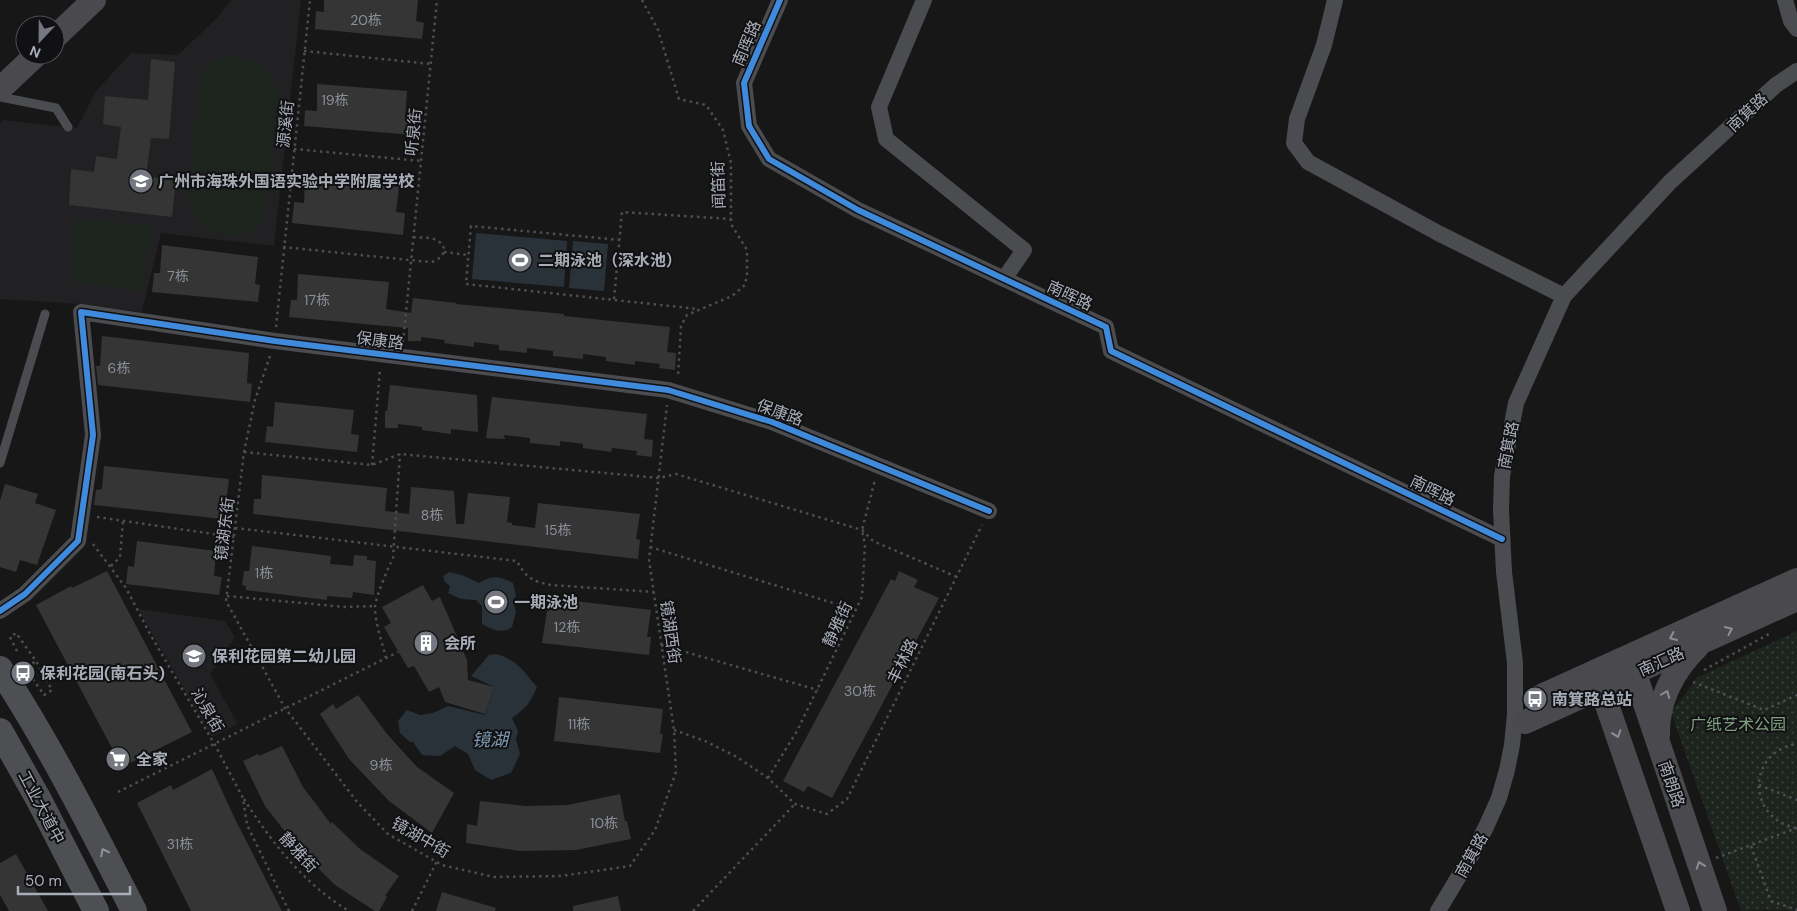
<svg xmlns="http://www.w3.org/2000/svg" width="1797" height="911" viewBox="0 0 1797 911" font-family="'DM Sans','Noto Sans SC',sans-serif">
	<defs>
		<pattern id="park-dots" width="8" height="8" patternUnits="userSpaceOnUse" patternTransform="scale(1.25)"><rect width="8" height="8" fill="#1d241e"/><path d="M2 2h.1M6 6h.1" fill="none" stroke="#3b413d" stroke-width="1.8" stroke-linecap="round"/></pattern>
	</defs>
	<rect width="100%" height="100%" fill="#171717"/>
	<g fill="#212123">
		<path d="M231,0H301L274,246L161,233L142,312L80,304L0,299V125L2,120L77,128L96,91L131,53L178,55L217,18Z"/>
		<path d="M138,609L225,621L235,637L210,674L238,724L212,737Z"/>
	</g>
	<g fill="#1d241e">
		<path d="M229,56C258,58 272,67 279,96L265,214L258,226L245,235L220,234L212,232L196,221L188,200L198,85L208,66L217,60Z"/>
		<path d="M75,218L151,226L142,291L70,282Z"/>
	</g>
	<path fill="url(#park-dots)" d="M1797,631V911L1774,910L1741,911L1671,712L1698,677Z"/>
	<g fill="#2a3239">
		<path d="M476,233L567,241L564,287L472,279Z"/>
		<path d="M573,241L608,244L604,291L569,288Z"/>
		<path d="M449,572L462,575L479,583C493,575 498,576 513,583L516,595L513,601L516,612L512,627C501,634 493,630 482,624V606L476,600L461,599L448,593L450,586L445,582L443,576Z"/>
		<path d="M496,654C518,660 522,670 537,687C530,704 526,708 512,718L518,731L516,739L520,754L511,773L491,780L475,770L468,754L455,746L440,756L422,755L413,742H410L400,733L398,721L407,710L420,715L433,713L448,706L485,715L494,687L471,676L489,655Z"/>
	</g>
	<g fill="#353536">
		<path d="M324,0H418L416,21L424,23L422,39L315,29L316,11L324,12Z"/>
		<path d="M151,59L175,62L169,139L151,138L146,176L176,181L172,217L69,205L71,169L94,172L96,156L117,159L121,127L103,124L105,96L148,100Z"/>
		<path d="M317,84L407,91L405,118L414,119L413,135L304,126L305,110L317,111Z"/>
		<path d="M305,177L360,185V183L399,187L396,212L405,213L403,235L292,223L294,202L304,203Z"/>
		<path d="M162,245L258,257L255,284L260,285L258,302L152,292L154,273H160Z"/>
		<path d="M298,274L389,282L386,309L411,313L413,298L456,303V304L564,314V316L670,327L667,352L676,353L675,370L659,368L660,364L635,361V365L606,361V357L583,354V359L553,356V351L527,348V353L499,350V345L474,342V347L444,343L445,340L421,337V341H408V328L289,317L291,300H297Z"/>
		<path d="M102,336L249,353L247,383L252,384L250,402L98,385L96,366H100Z"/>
		<path d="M390,385L477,395L478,432L451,429V434L422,430V427L398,424V428H385V411H387Z"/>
		<path d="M492,397L647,414L644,439L653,440L652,457L636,455L637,451L612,448L611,452L583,448V444L560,441V446L530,443V438L504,435L505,439L486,438Z"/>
		<path d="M275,402L354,410L351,434L359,435L357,452L265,442L267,426L273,427Z"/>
		<path d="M104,466L229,479L226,502L232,503V520L94,505L96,490L102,489Z"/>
		<path d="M262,475L387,488L385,511L409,514L411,487L454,491L456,524H464L468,493L510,497L507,522L512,523V525L535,528L538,503L640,514L636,539L640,540L638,559L253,514L254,499H261Z"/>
		<path d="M5,484L38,494L35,503L56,510L37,565L20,560L16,572L0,567V501Z"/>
		<path d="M137,541L216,551L214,576L222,577L219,595L126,584L128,566L134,567Z"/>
		<path d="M252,546L331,556L330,564L353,566L354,555L367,556V560L376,561L374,595L353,592L352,598L327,596V600L246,590V586L242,585L244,571H249Z"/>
		<path d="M107,571L192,732L122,767L36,605L71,586L72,588Z"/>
		<path d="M899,571L918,580L914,587L939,598L832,798L808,786L804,792L783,781L891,579L895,581Z"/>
		<path d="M423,585L432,601L440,597L467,660L468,680L494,687L485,714L445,702L439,687L429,692L414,666L408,668L384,627L391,623L382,607Z"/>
		<path d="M549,598L651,610L647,637H651L649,655L542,643Z"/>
		<path d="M358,695L387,734L417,767L454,793L432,833L389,801L349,759L320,714L333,704L336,709Z"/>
		<path d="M559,697L663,709L660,734H663L660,753L554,741Z"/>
		<path d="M282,746L303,787L331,824L332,822L360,849L399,876L385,896L387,897L379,911H375L335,885L298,848L265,806L243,761L258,754L259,756Z"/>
		<path d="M212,769L235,819L282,911H191L137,803L171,785L173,790Z"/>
		<path d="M620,794L625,821H627L631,839L576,850L520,851L466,843L467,824L477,826L480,801L525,806L568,805Z"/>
		<path d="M16,854L48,911H9L0,895V863Z"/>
		<path d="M442,892L496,908L495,911H436Z"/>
		<path d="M618,896L621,911H573V906Z"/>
	</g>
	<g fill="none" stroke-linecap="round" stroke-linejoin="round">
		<g stroke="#4d4e52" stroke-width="2.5" stroke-dasharray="2.5 4" stroke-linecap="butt">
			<path d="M642,0L658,30L679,99L706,105L723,130L731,163V224L747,250V274L745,285L732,296L687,315L681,326L678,376"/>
			<path d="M304,51L431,64"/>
			<path d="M294,149L421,161"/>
			<path d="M620,240L471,226L466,284L698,309"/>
			<path d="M283,247L429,262C440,262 451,249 438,241C432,237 422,238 414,237"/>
			<path d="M444,252L468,255"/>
			<path d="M614,299L622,212L731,219"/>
			<path d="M276,327L310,0"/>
			<path d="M403,342L437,0"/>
			<path d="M270,356L255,400L244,452L226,601L285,708L358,803L388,834L442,865L494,877L561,876L630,866L655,830L676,772L674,730L649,560L667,405"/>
			<path d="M244,452L372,465L400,454L659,478L676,474L862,530L873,541L957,577"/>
			<path d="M372,465L380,369"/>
			<path d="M97,517L234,537"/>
			<path d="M235,528L517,561C526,578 532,581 551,585L654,592"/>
			<path d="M93,544L126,588L150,634L215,745L243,798L247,825L289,911"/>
			<path d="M650,547L856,610"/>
			<path d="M111,566L120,557L123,521"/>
			<path d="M227,596L345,607L375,606"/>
			<path d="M661,645L818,690"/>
			<path d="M17,651L10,637L16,633L36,661L52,690L44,695L33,679"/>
			<path d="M386,658C382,642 375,623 375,607C376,596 388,568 393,558L400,454"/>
			<path d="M1704,670L1769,634"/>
			<path d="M1693,682L1764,710L1797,695"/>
			<path d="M674,730L705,741L737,757L768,778L795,804L827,814L847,799L982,525"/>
			<path d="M768,778L797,731L862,597L865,545L862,530L875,480"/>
			<path d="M1759,785L1797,800"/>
			<path d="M118,792L398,652"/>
			<path d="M244,799C272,843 304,884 349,911"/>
			<path d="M1796,828C1746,818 1747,751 1797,744"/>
			<path d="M1751,846L1771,901L1797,910"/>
			<path d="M1716,858L1797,828"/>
			<path d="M412,911L437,861"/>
			<path d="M693,911L795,804"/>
		</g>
		<g stroke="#4b4c50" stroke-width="9">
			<path d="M0,97L56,108L68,127"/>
			<path d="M0,463L45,314"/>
		</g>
		<g stroke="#4b4c50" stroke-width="16">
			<path d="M780,0L744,83L749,126L769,159L858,210L1106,327L1111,351L1502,539"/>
			<path d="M924,0L879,107L886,139L1024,250L1004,279"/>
			<path d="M1335,0L1324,45L1297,119L1294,143L1308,162L1438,233L1564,296"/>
			<path d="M1785,0L1791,21L1797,29"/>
			<path d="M0,611L25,594L78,541L93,435L81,312L275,341L668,390L772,422L989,511"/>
			<path d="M1438,911L1471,856L1486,827L1499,798L1507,770L1512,745L1515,714V663L1504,572L1501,510L1502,476L1516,403L1564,296L1670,182L1776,85L1797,71"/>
		</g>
		<g stroke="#4a4a4e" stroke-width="24">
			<path d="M55,37L94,0"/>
			<path d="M0,89L36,55"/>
			<path d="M1630,659L1715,911"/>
			<path d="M1596,673L1678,911"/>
			<path d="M1537,698L1797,580"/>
			<path d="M1525,722L1797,599"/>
			<path d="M1658,735C1657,702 1673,670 1697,647"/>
		</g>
		<g stroke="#4d4f52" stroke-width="26">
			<path d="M0,669C51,747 92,829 134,911"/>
			<path d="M0,731L39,800L96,911"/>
		</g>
		<path stroke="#4d4e52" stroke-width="2.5" stroke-dasharray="2.5 4" stroke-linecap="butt" d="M0,685L36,661"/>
		<defs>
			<g id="cycleway">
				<path d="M780,0L744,83L749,126L769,159L858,210L1106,327L1111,351L1502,539"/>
				<path d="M0,611L25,594L78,541L93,435L81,312L275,341L668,390L772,422L989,511"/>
			</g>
		</defs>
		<use href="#cycleway" stroke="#111113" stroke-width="9"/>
		<use href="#cycleway" stroke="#408adc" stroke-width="6"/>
	</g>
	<defs><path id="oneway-chevron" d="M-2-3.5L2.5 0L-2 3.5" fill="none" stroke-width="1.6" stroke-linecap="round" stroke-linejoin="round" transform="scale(1.25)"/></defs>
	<g stroke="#8c8f98">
		<use href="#oneway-chevron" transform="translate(1729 630) rotate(-24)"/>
		<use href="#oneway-chevron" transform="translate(1673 637) rotate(156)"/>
		<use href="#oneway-chevron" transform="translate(1666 694) rotate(-69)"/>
		<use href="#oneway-chevron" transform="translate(1617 734) rotate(71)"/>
		<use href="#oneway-chevron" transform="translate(1700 865) rotate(-109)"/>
	</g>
	<use stroke="#91969e" href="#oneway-chevron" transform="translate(104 852) rotate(-117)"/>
	<defs>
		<symbol id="school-disc" viewBox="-11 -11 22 22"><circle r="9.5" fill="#757880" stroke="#111113"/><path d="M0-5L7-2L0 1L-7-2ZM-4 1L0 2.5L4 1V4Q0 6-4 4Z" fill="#fff"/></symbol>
		<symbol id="stadium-disc" viewBox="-11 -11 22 22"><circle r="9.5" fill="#757880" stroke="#111113"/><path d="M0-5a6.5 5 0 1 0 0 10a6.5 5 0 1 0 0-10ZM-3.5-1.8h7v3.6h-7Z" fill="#fff"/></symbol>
		<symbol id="building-disc" viewBox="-11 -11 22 22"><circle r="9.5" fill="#757880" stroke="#111113"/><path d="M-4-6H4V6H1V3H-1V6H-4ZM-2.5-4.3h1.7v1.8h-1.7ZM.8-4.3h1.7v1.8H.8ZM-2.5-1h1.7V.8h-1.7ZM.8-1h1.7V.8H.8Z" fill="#fff"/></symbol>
		<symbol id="bus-disc" viewBox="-11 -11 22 22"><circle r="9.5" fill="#757880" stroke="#111113"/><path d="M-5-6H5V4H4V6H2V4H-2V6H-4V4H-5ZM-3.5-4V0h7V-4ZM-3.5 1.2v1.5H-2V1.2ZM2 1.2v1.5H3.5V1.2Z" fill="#fff"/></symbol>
		<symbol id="supermarket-disc" viewBox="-11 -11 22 22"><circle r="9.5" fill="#757880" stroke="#111113"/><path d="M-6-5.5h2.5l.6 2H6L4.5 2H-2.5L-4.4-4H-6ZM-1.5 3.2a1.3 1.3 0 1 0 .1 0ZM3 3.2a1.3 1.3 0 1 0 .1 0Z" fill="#fff"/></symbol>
	</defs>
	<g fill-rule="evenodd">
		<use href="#school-disc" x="127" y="167" width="28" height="28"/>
		<use href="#stadium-disc" x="506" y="246" width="28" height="28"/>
		<use href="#stadium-disc" x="482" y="588" width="28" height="28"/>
		<use href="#building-disc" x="412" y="629" width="28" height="28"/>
		<use href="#school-disc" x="180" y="642" width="28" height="28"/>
		<use href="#bus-disc" x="9" y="659" width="28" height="28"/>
		<use href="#bus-disc" x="1521" y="685" width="28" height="28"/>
		<use href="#supermarket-disc" x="104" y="745" width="28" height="28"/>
	</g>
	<g text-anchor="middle" stroke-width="4" stroke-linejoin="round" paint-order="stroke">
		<g font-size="14" fill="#8b8f98">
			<text x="366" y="25">20栋</text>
			<text x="335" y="105">19栋</text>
			<text x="178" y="281">7栋</text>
			<text x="317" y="305">17栋</text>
			<text x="119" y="373">6栋</text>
			<text x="432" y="520">8栋</text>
			<text x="558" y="535">15栋</text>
			<text x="264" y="578">1栋</text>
			<text x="567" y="632">12栋</text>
			<text x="860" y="696">30栋</text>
			<text x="579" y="729">11栋</text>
			<text x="381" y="770">9栋</text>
			<text x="604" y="828">10栋</text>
			<text x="180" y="849">31栋</text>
		</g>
		<g font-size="16" fill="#a8adb8" stroke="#111113">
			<text transform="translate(746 43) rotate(-67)" y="6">南晖路</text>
			<text transform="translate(1747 112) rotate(-43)" y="6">南箕路</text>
			<text transform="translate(285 124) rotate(-84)" y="6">源溪街</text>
			<text transform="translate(413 132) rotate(-84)" y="6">听泉街</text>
			<text transform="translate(718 185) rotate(-92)" y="6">闻笛街</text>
			<text transform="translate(1070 295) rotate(25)" y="6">南晖路</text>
			<text transform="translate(380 340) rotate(7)" y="6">保康路</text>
			<text transform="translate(780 412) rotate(20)" y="6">保康路</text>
			<text transform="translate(1508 445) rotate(-79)" y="6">南箕路</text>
			<text transform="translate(1433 490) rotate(26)" y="6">南晖路</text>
			<text transform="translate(224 529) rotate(-83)" y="6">镜湖东街</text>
			<text transform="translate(837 624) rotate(-65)" y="6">静雅街</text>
			<text transform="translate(671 632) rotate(82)" y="6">镜湖西街</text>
			<text transform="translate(902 661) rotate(-64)" y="6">丰林路</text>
			<text transform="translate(1661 661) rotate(-24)" y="6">南汇路</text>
			<text transform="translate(208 710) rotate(60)" y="6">沁泉街</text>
			<text transform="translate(1672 784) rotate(71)" y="6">南朗路</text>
			<text transform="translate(42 807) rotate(62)" y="6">工业大道中</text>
			<text transform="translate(421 837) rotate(30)" y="6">镜湖中街</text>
			<text transform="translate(299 852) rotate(47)" y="6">静雅街</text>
			<text transform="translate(1471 855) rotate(-61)" y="6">南箕路</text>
		</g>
		<g font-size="16" font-weight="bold" fill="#a8adb8" stroke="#111113" text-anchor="start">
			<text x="158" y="187">广州市海珠外国语实验中学附属学校</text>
			<text x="538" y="266">二期泳池（深水池）</text>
			<text x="514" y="608">一期泳池</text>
			<text x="444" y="649">会所</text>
			<text x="212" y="662">保利花园第二幼儿园</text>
			<text x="40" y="679">保利花园(南石头)</text>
			<text x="1552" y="705">南箕路总站</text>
			<text x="136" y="765">全家</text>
		</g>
		<g font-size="16" fill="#7fa381" stroke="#111113">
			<text x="1738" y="730">广纸艺术公园</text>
		</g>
		<g font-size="18" font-style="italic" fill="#7f9bb3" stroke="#111113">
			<text x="490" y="746">镜湖</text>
		</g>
	</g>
	<g transform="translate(40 40) rotate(202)"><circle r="24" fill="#111113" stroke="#4d4f55"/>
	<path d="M0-4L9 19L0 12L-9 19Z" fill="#757880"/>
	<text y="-8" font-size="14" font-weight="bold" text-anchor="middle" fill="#a8adb8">N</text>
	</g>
	<path d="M18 886v8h112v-8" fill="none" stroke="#a8adb8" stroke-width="2.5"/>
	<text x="25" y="886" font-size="15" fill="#a8adb8" stroke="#111113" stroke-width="4" paint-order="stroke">50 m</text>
</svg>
